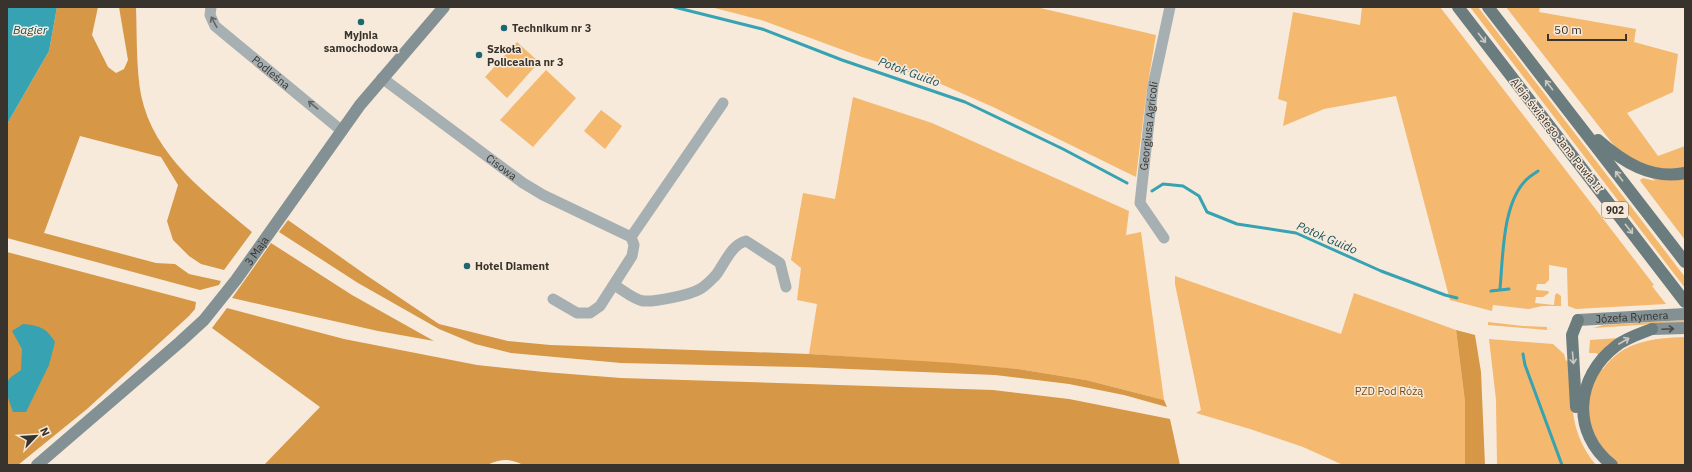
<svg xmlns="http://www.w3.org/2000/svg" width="1692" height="472" viewBox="0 0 1692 472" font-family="'IBM Plex Sans',sans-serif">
	<rect width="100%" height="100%" fill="#f7eadb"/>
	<g fill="#f4b86e">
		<path d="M711,7H1036L1156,35L1147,89L1136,177L993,107L925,77L862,57L761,20Z"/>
		<path d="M1362,7H1440L1654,285L1652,286L1666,304L1576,309L1568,306L1567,268L1549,265V280L1545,284H1537L1536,290L1548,291L1549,293L1543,297H1536L1535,303L1554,305L1555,295L1557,293L1561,296V306H1542L1529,309L1493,305L1492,311L1450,300L1396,96L1324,109L1283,126L1287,102L1278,99L1293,12L1360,25Z"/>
		<path d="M1470,7H1478L1685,277V288Z"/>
		<path d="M1506,7H1540L1539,12L1636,29L1634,42L1678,54L1673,92L1627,113L1658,156L1685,146V168L1656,170L1619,152Z"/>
		<path d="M517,42L539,62L507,98L485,77Z"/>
		<path d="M546,70L576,98L533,147L500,120Z"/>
		<path d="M853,97L932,123L1129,211L1126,235L1141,232L1164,400L1086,380L1018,369L809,354L817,304L797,300L801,268L791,260L803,193L835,199Z"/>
		<path d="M601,110L622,126L605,149L584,131Z"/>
		<path d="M1650,176H1685V240L1641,182L1640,180L1643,178L1655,181Z"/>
		<path d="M1175,276L1341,334L1354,293L1456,330L1465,402V465H1343L1303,447L1250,429L1196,413L1201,410L1175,284Z"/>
		<path d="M1685,320V322L1593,328L1603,325Z"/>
		<path d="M1488,322L1523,326L1547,327V330L1488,325Z"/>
		<path d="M1685,337V465H1619C1600,450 1586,424 1588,399C1589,389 1596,377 1600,367L1603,369C1623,341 1653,338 1685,337Z"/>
		<path d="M1619,338L1599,355L1596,353H1589L1590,340Z"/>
		<path d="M1489,339L1553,344L1564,354L1566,361L1569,360C1573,402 1568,431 1596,465H1497L1496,400Z"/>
	</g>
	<g fill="#d69746">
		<path d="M57,7H98L92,35L108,67L116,73L124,69L128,60L119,7H136C137,34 136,69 141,95C154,157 207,194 252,232L224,270L201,264L189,256L173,240L167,221L178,185L161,157L80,136L44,233L156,263L175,264L189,274L221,281L219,285L200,290L7,238V124L49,51Z"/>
		<path d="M288,220L366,275L439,324L508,341L550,345L809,354L953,363L1018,369L1086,380L1164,400L1167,407L1124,395L1069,384L995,375L801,367L621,363L511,353L475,344L439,329L358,283L279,232Z"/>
		<path d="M271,243L352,295L434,341L378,331L232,298Z"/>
		<path d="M7,252L196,302L195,309L189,316L87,409L18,465H7Z"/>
		<path d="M227,308L344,339L477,365L544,372L621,378L993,390L1069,399L1170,419L1180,465H523C510,458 501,459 487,465H264L320,407L212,328Z"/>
		<path d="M1456,330L1475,335L1481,372L1485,465H1465V402Z"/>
	</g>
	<g fill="#36a2b2">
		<path d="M7,7H57L49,51L7,124Z"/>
		<path d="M23,324C39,326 46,327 55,342L49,365L26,412H13C10,402 2,387 10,378C13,375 18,373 21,370L22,349L12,331Z"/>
	</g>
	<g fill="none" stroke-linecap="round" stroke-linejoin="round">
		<g stroke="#36a2b2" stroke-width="3">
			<path d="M674,7L762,29L842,60L965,102L1063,149L1127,183"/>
			<path d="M1152,191L1163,184L1183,186L1199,196L1207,212L1237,224L1296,233L1381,271L1445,295L1457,298"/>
			<path d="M1500,289C1503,258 1502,204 1526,180C1530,176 1534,174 1538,171"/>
			<path d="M1491,291L1509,289"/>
			<path d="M1523,354L1525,365L1562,465"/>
		</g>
		<g stroke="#a6afb1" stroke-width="11">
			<path id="s1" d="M211,7L210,15L215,26L342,131"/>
			<path id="s2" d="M382,78L523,183L543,195L631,237L634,245L632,256L600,306L590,313H577L553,299"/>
			<path d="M631,237L723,103"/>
			<path id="s3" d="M1164,238L1140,203L1153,86L1170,7"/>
			<path d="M614,285C623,290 633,299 643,301C655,302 690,295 700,289C707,285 711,280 716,275C725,263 731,245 746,241L780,263L786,287"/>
		</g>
		<g stroke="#839194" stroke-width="12">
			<path id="s4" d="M1578,320L1685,314"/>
			<path d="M1652,329L1685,328"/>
			<path id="s5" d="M37,465L180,342L204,320L236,280L360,105L444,7"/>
		</g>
		<g stroke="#6b7c7f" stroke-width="12">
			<path d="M1458,7L1685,302"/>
			<path d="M1488,7L1685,262"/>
			<path d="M1598,140C1623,162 1651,180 1685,173"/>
			<path d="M1576,407L1572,335L1578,320"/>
			<path d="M1612,465C1571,433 1575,377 1616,346C1626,338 1639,334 1652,329"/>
		</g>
	</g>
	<defs><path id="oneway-shaft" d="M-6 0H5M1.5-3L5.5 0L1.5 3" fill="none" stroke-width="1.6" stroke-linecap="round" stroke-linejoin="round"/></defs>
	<g stroke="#646562">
		<use href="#oneway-shaft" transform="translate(214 22) rotate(-118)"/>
		<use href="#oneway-shaft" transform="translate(313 105) rotate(-140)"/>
	</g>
	<g stroke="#cdc9bf">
		<use href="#oneway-shaft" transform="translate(1482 38) rotate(52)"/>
		<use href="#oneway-shaft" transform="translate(1549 85) rotate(-128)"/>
		<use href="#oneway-shaft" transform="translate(1619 176) rotate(-127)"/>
		<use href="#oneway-shaft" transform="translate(1629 229) rotate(52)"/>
		<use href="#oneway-shaft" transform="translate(1624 341) rotate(-30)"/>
		<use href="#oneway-shaft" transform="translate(1573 358) rotate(85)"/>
	</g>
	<use stroke="#4b4a47" href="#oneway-shaft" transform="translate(1668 329) rotate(-3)"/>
	<g fill="#1c6772" stroke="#f7eadb" stroke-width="1.5">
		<circle cx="361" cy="22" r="4"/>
		<circle cx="504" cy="28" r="4"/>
		<circle cx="479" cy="55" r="4"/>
		<circle cx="467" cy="266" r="4"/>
	</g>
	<g text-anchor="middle" stroke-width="3" stroke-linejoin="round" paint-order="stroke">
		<rect fill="#f7eadb" stroke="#716a61" stroke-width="1" x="1602" y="202" width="26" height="16" rx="3"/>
		<g font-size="10" font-weight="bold" fill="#38332d">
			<text x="1615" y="214">902</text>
		</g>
		<g font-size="11" font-weight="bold" fill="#38332d" stroke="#f7eadb" text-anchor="start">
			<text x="512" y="32">Technikum nr 3</text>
			<text x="361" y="39" text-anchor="middle">Myjnia<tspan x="361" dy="13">samochodowa</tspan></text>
			<text x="487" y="53">Szkoła<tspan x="487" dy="13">Policealna nr 3</tspan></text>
			<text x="475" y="270">Hotel Diament</text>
		</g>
		<g font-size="11" fill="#38332d" stroke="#f7eadb">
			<text dy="4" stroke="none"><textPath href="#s1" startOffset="93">Podleśna</textPath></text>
			<text dy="4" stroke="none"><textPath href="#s3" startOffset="120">Georgiusa Agricoli</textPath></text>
			<text transform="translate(1557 135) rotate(52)" y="4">Aleja świętego Jana Pawła II</text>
			<text dy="4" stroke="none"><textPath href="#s2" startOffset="149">Cisowa</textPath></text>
			<text dy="4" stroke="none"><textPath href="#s5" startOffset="308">3 Maja</textPath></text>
			<text dy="4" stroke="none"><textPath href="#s4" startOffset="54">Józefa Rymera</textPath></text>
		</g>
		<g font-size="11" fill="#764c0e" stroke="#f7eadb">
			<text x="1389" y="395">PZD Pod Różą</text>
		</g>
		<g font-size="12" font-style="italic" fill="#14515a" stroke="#f7eadb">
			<text x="30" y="34">Bagier</text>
			<text transform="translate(909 72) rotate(20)" y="4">Potok Guido</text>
			<text transform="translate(1327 238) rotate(23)" y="4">Potok Guido</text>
		</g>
	</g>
	<rect width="1692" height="472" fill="none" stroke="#38332d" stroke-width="16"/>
	<g transform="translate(36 436) rotate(65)" stroke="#f7eadb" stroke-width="3" paint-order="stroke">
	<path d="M0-3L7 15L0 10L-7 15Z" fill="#38332d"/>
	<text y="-6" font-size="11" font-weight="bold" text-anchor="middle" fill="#38332d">N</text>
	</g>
	<path d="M1548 34v6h78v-6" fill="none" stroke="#38332d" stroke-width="2"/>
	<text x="1554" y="34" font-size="12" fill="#38332d" stroke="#f7eadb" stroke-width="3" paint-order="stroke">50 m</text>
</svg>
